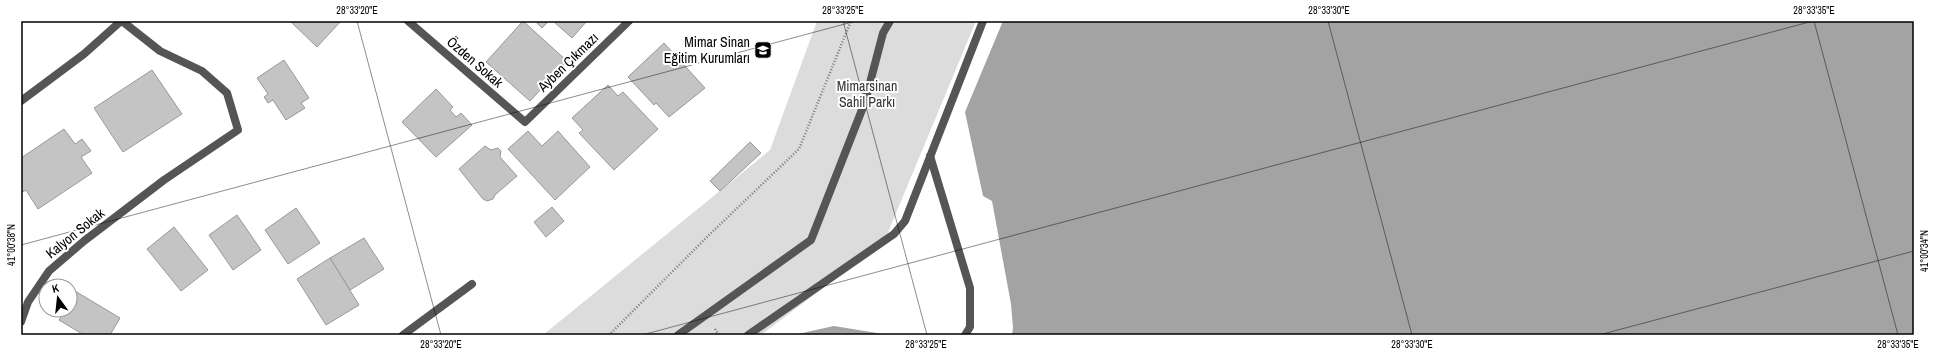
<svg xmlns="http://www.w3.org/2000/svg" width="1935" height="356" viewBox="0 0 1935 356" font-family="'Archivo Narrow',sans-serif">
	<rect width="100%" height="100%" fill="#fff"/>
	<path fill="#dcdcdc" d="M817,21H976L884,242L761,335H543L770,150Z"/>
	<g fill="#a3a3a3">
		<path d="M1003,21H1914V335H1012L1013,328L1011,304L992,201L983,196L965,112Z"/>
		<path d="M834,326L889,335H793Z"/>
	</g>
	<g fill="#c4c4c4" stroke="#999">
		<path d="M290,21H341L317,47Z"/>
		<path d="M523,21L567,61L530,101L486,62Z"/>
		<path d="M535,21H549L542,28Z"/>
		<path d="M553,21H587L572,38Z"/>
		<path d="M664,43L705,88L669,117L656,103L654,105L628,77Z"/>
		<path d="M284,60L309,98L301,103L305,108L286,120L273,100L268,103L264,97L268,94L257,78Z"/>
		<path d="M152,70L182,114L123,152L94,108Z"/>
		<path d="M608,85L618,96L623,92L658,129L614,170L579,133L583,130L572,118Z"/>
		<path d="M436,89L453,107L450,110L456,117L461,113L472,125L436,157L402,122Z"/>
		<path d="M64,129L75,144L82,139L91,151L81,157L92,173L38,209L26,190L21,193V158Z"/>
		<path d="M528,131L542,146L558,131L590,167L555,200L508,149Z"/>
		<path d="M750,142L761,153L720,191L710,181Z"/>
		<path d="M485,146L491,150L498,148L501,151L500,157L517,176L495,195L493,199L487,201L483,199L459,169Z"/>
		<path d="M552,207L564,221L546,237L534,222Z"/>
		<path d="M296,208L320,243L288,264L265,230Z"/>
		<path d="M237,215L261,250L233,270L209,235Z"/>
		<path d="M174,227L208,270L181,291L147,249Z"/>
		<path d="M364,238L384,269L350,290L330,258Z"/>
		<path d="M330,258L359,305L326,325L297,279Z"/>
		<path d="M75,291L120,318L110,335H84L59,320L65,310H70V301Z"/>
	</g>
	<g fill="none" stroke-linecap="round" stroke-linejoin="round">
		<g stroke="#777" stroke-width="2.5" stroke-dasharray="1 2" stroke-linecap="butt">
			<path d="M715,329L719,335"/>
			<path d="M609,335L707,237L799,149L851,21"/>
		</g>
		<g stroke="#555" stroke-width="8">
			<path d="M408,21L525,122L629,21"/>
			<path d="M21,101L84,54L121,21"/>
			<path d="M930,156L970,288V327L965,335"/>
			<path d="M21,322L28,302L49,271L84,241L164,180L238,130L227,93L202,71L160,51L122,21"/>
			<path d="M403,335L472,284"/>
			<path d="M678,335L811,240L865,102L883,33L890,21"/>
			<path d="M748,335L894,234L905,221L983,21"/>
		</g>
	</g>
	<path fill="none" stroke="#000" stroke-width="1" stroke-opacity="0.45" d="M357,21L441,335M843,21L927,335M1328,21L1412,335M1814,21L1898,335M21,245L856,21M642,335L1813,21M1599,335L1914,251"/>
	<defs>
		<symbol id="school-square" viewBox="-11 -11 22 22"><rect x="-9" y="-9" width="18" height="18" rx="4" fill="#000" stroke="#fff"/><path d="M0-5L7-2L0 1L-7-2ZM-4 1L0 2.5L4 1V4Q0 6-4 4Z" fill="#fff"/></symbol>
	</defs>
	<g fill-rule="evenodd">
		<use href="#school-square" x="753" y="40" width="20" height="20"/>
	</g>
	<g text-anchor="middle" stroke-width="4" stroke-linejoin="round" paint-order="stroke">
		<g font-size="14" fill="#000" stroke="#fff" text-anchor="end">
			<text x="750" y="47">Mimar Sinan<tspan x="750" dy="16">Eğitim Kurumları</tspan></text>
		</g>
		<g font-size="14" fill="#000" stroke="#fff">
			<text transform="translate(475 62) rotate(41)" y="5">Özden Sokak</text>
			<text transform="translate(568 62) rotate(-44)" y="5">Ayben Çıkmazı</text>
			<text transform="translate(75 233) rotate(-39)" y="5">Kalyon Sokak</text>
		</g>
		<g font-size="14" fill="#333" stroke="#fff">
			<text x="867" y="91">Mimarsinan<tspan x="867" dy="16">Sahil Parkı</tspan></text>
		</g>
	</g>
	<rect width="1935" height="356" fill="none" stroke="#ffffff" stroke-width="44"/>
	<g transform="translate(58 298) rotate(345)"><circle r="19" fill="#ffffff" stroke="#999999"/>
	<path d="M0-3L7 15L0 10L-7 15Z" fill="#000000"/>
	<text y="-6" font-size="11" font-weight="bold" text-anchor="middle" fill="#000000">K</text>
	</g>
	<rect x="22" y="22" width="1891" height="312" fill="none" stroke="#000" stroke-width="1.5"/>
	<g font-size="10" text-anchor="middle" fill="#000">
		<text x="357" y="14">28°33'20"E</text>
		<text x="843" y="14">28°33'25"E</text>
		<text x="1329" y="14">28°33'30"E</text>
		<text x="1814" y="14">28°33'35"E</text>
		<text transform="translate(11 245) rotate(-90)" y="4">41°00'38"N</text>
		<text transform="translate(1924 251) rotate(-90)" y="4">41°00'34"N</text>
		<text x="441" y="348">28°33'20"E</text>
		<text x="926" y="348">28°33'25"E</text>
		<text x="1412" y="348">28°33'30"E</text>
		<text x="1898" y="348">28°33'35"E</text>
	</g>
</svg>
